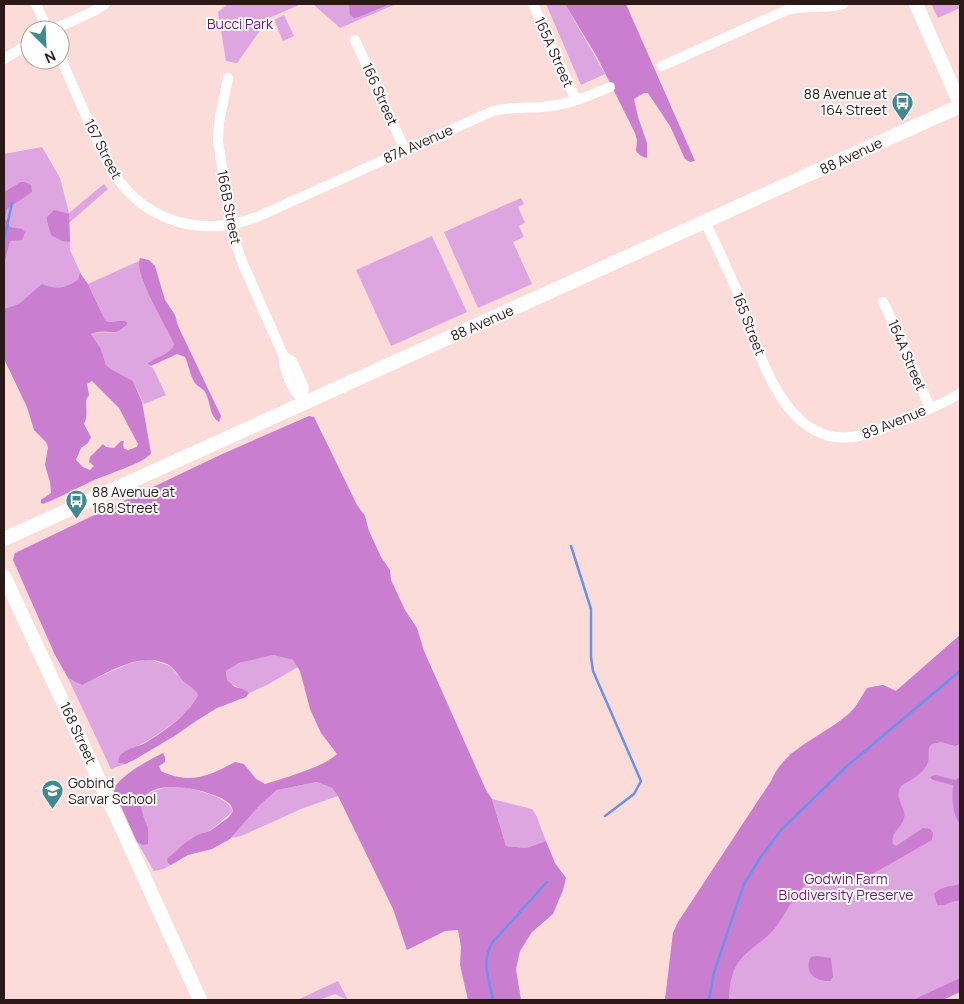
<svg xmlns="http://www.w3.org/2000/svg" width="964" height="1004" viewBox="0 0 964 1004" font-family="Manrope,sans-serif">
	<rect width="100%" height="100%" fill="#fbdcd9"/>
	<g fill="#dda6e1">
		<path d="M228,4H301L269,18L237,63L226,61L218,12Z"/>
		<path d="M313,4H396L340,28Z"/>
		<path d="M546,4H565L605,74L581,85Z"/>
		<path d="M931,4H960V8L938,18Z"/>
		<path d="M284,15L294,36L283,41L274,20Z"/>
		<path d="M42,147L60,178L69,213L104,184L108,189L69,223L70,250L86,285L4,323V154Z"/>
		<path d="M521,198L524,204L518,207L525,223L519,226L524,237L513,242L532,284L478,308L444,232Z"/>
		<path d="M432,236L467,312L391,346L356,270Z"/>
		<path d="M139,261C139,285 164,321 174,344L171,350L149,366L153,368L166,395L144,404L133,381L111,369L106,365L101,349L91,334C108,328 116,340 128,323C120,316 113,326 105,320L88,284Z"/>
		<path d="M960,635V986L929,1000H665L673,933L678,922L795,768L789,754L857,723L867,688L883,685L896,691Z"/>
		<path d="M273,655L293,660L298,667L267,685L249,693C242,688 233,687 227,680L226,671C240,660 257,658 273,655Z"/>
		<path d="M149,659L170,666L183,681L193,686L198,695C188,715 164,731 145,742C130,751 128,744 118,763L125,764L111,769L68,678L82,684L131,663Z"/>
		<path d="M317,782L332,788L338,796L301,809L241,836L231,838L260,805L277,790Z"/>
		<path d="M179,786C195,790 226,795 233,811L210,831L199,834L168,863L171,865L163,869L154,871L137,842L142,845C144,839 147,832 147,826C146,822 143,819 142,815C137,791 161,788 179,786Z"/>
		<path d="M492,799L532,809L536,815L546,841L526,848L506,846Z"/>
		<path d="M338,981L348,1000L335,994L319,1000H297Z"/>
	</g>
	<g fill="#ca7ed0" fill-rule="evenodd">
		<path d="M349,4H390L359,17L354,18L350,15Z"/>
		<path d="M565,4H626L695,161L690,162L685,159L670,126L648,93H644L634,99L638,117L647,143V158L641,156L636,151L637,140L635,133L597,57Z"/>
		<path d="M21,182H25L31,185L32,192L7,209L5,218L10,227L22,229L25,232L22,240L10,241L4,264V192Z"/>
		<path d="M54,210L69,214L70,242L62,241L51,235L47,221V217Z"/>
		<path d="M140,258L149,260L155,266L165,300L175,315L178,326L221,416L219,422C209,415 211,404 206,394C204,388 199,388 195,383C190,376 189,365 185,357L177,354L151,366L148,364C155,356 170,356 174,344C167,327 133,274 140,258Z"/>
		<path d="M80,273L88,284L105,320C113,326 120,316 128,323C115,340 108,327 91,334L101,349L106,365L111,369L133,381L142,402L151,453C146,463 101,476 88,483C73,490 58,498 43,504L41,503V500L51,493L50,482L45,465L48,447L46,442L34,430L27,407L4,359V309L19,304L42,284C57,290 63,289 78,280ZM92,381L119,408L138,444L137,447L128,450L124,449L123,445L124,441H121L114,448L106,447L103,444L90,457L89,462L94,466L90,470L83,467L76,460L81,448L88,443L91,437L84,424C88,415 86,409 86,400L89,395L87,384Z"/>
		<path d="M309,416L314,417L357,505L365,516L369,531L381,557L390,570L391,580L405,610L417,628L424,651L486,790L492,799L506,846L526,848L546,841L555,863L566,878L563,890L553,914L532,932L520,951L516,969L521,1000H468L460,965L461,947L458,930L445,931L407,950L393,909L338,796L332,788L317,782L277,790L260,805L230,839L212,849L188,855L171,865L168,863L167,859L185,843L199,834L210,831L229,817L233,811C233,810 231,805 230,804C215,790 150,775 142,802C140,810 144,818 147,825C149,831 148,838 148,844L142,845L137,842L113,789C125,772 146,762 163,753L165,757V762L159,766L161,771C190,785 209,776 235,762L244,764L256,779L265,784C282,779 326,766 337,754L321,733L310,709L300,671L293,660L273,655L239,663L226,671L227,680L235,687L243,689L249,693L246,697L217,708L196,721L176,735L134,760L125,764L118,763C119,758 119,755 123,753C129,747 138,747 145,743C162,733 189,714 198,695C194,687 188,686 182,680C178,675 174,668 169,665C141,650 108,673 82,685L68,678L55,655L13,560L15,553L220,455Z"/>
		<path d="M960,635V744L955,746L941,742L932,744C926,750 930,755 928,762C924,774 910,780 901,786C893,800 907,807 904,818C902,828 890,832 893,844L896,846L923,828L930,829L933,833L932,840L860,881C847,882 823,877 813,880C797,886 786,915 775,928C765,941 747,949 738,963C731,973 729,988 729,1000H665L673,933L678,922L771,781C785,748 820,738 846,716C855,710 861,697 867,688L883,685L896,691Z"/>
		<path d="M935,775L955,780L960,777V823C952,815 952,797 953,785L933,780L930,777Z"/>
		<path d="M960,884V901C952,899 946,907 937,905L934,894C941,886 950,887 960,884Z"/>
		<path d="M817,956L831,958L833,977L830,981C815,982 803,972 811,957Z"/>
		<path d="M960,978V992L943,1000H913Z"/>
	</g>
	<g fill="none" stroke-linecap="round" stroke-linejoin="round">
		<g stroke="#6992ed" stroke-width="2.5">
			<path d="M4,240L12,203"/>
			<path d="M571,546L591,609V657L593,671L641,781L634,794L605,816"/>
			<path d="M493,1000C489,979 481,963 492,943L547,882"/>
			<path d="M709,1000L714,972L744,884L762,855L782,829L847,766L960,671"/>
		</g>
		<g stroke="#fff" stroke-width="10">
			<path d="M36,4L48,30"/>
			<path d="M533,4L576,100"/>
			<path d="M52,30L94,11L105,4"/>
			<path d="M355,40L405,150"/>
			<path d="M60,57C70,80 81,104 91,127C98,143 105,160 115,175C148,224 204,237 257,217L493,111C510,107 526,108 543,107C567,105 589,96 610,87"/>
			<path d="M4,59L30,43"/>
			<path d="M662,66L787,10C806,4 825,10 843,4"/>
			<path d="M228,78L219,122L218,141L233,236L243,264L284,357C284,368 289,382 295,391C299,396 303,398 305,404"/>
			<path d="M706,223C717,248 730,273 740,299C744,309 746,321 750,331C769,379 795,449 859,436C876,433 890,425 905,419C924,411 944,404 960,393"/>
			<path d="M883,302L895,326L930,408"/>
			<path d="M284,357L292,361L304,388L302,397"/>
		</g>
		<g stroke="#fff" stroke-width="14">
			<path d="M916,4L960,104"/>
			<path d="M4,539L960,106"/>
			<path d="M4,576L124,833L200,1000"/>
		</g>
	</g>
	<defs>
		<symbol id="bus-pin" viewBox="-11 -11 22 30"><path d="M0 17L-7.5 6A9.5 9.5 0 1 1 7.5 6Z" fill="#418890" stroke="#fff"/><path d="M-5-6H5V4H4V6H2V4H-2V6H-4V4H-5ZM-3.5-4V0h7V-4ZM-3.5 1.2v1.5H-2V1.2ZM2 1.2v1.5H3.5V1.2Z" fill="#fff"/></symbol>
		<symbol id="school-pin" viewBox="-11 -11 22 30"><path d="M0 17L-7.5 6A9.5 9.5 0 1 1 7.5 6Z" fill="#418890" stroke="#fff"/><path d="M0-5L7-2L0 1L-7-2ZM-4 1L0 2.5L4 1V4Q0 6-4 4Z" fill="#fff"/></symbol>
	</defs>
	<g fill-rule="evenodd">
		<use href="#bus-pin" x="890" y="90" width="25" height="34"/>
		<use href="#bus-pin" x="64" y="488" width="25" height="34"/>
		<use href="#school-pin" x="40" y="778" width="25" height="34"/>
	</g>
	<g text-anchor="middle" stroke-width="4" stroke-linejoin="round" paint-order="stroke">
		<g font-size="14" fill="#73137b" stroke="#fff">
			<text x="240" y="29">Bucci Park</text>
			<text x="846" y="884">Godwin Farm<tspan x="846" dy="16">Biodiversity Preserve</tspan></text>
		</g>
		<g font-size="14" fill="#2b1918" stroke="#fff">
			<text transform="translate(554 52) rotate(66)" y="5">165A Street</text>
			<text transform="translate(380 94) rotate(66)" y="5">166 Street</text>
			<text transform="translate(418 144) rotate(-24)" y="5">87A Avenue</text>
			<text transform="translate(103 149) rotate(63)" y="5">167 Street</text>
			<text transform="translate(851 156) rotate(-25)" y="5">88 Avenue</text>
			<text transform="translate(229 207) rotate(79)" y="5">166B Street</text>
			<text transform="translate(482 323) rotate(-24)" y="5">88 Avenue</text>
			<text transform="translate(749 324) rotate(69)" y="5">165 Street</text>
			<text transform="translate(907 355) rotate(67)" y="5">164A Street</text>
			<text transform="translate(894 422) rotate(-22)" y="5">89 Avenue</text>
			<text transform="translate(78 733) rotate(65)" y="5">168 Street</text>
		</g>
		<g font-size="14" fill="#2b1918" stroke="#fff" text-anchor="start">
			<text x="887" y="99" text-anchor="end">88 Avenue at<tspan x="887" dy="16">164 Street</tspan></text>
			<text x="92" y="497">88 Avenue at<tspan x="92" dy="16">168 Street</tspan></text>
			<text x="68" y="788">Gobind<tspan x="68" dy="16">Sarvar School</tspan></text>
		</g>
	</g>
	<rect width="964" height="1004" fill="none" stroke="#2b1918" stroke-width="10"/>
	<g transform="translate(45 45) rotate(156)"><circle r="24" fill="#ffffff" stroke="#aaa3a3"/>
	<path d="M0-4L9 19L0 12L-9 19Z" fill="#418890"/>
	<text y="-8" font-size="14" font-weight="bold" text-anchor="middle" fill="#2b1918">N</text>
	</g>
</svg>
